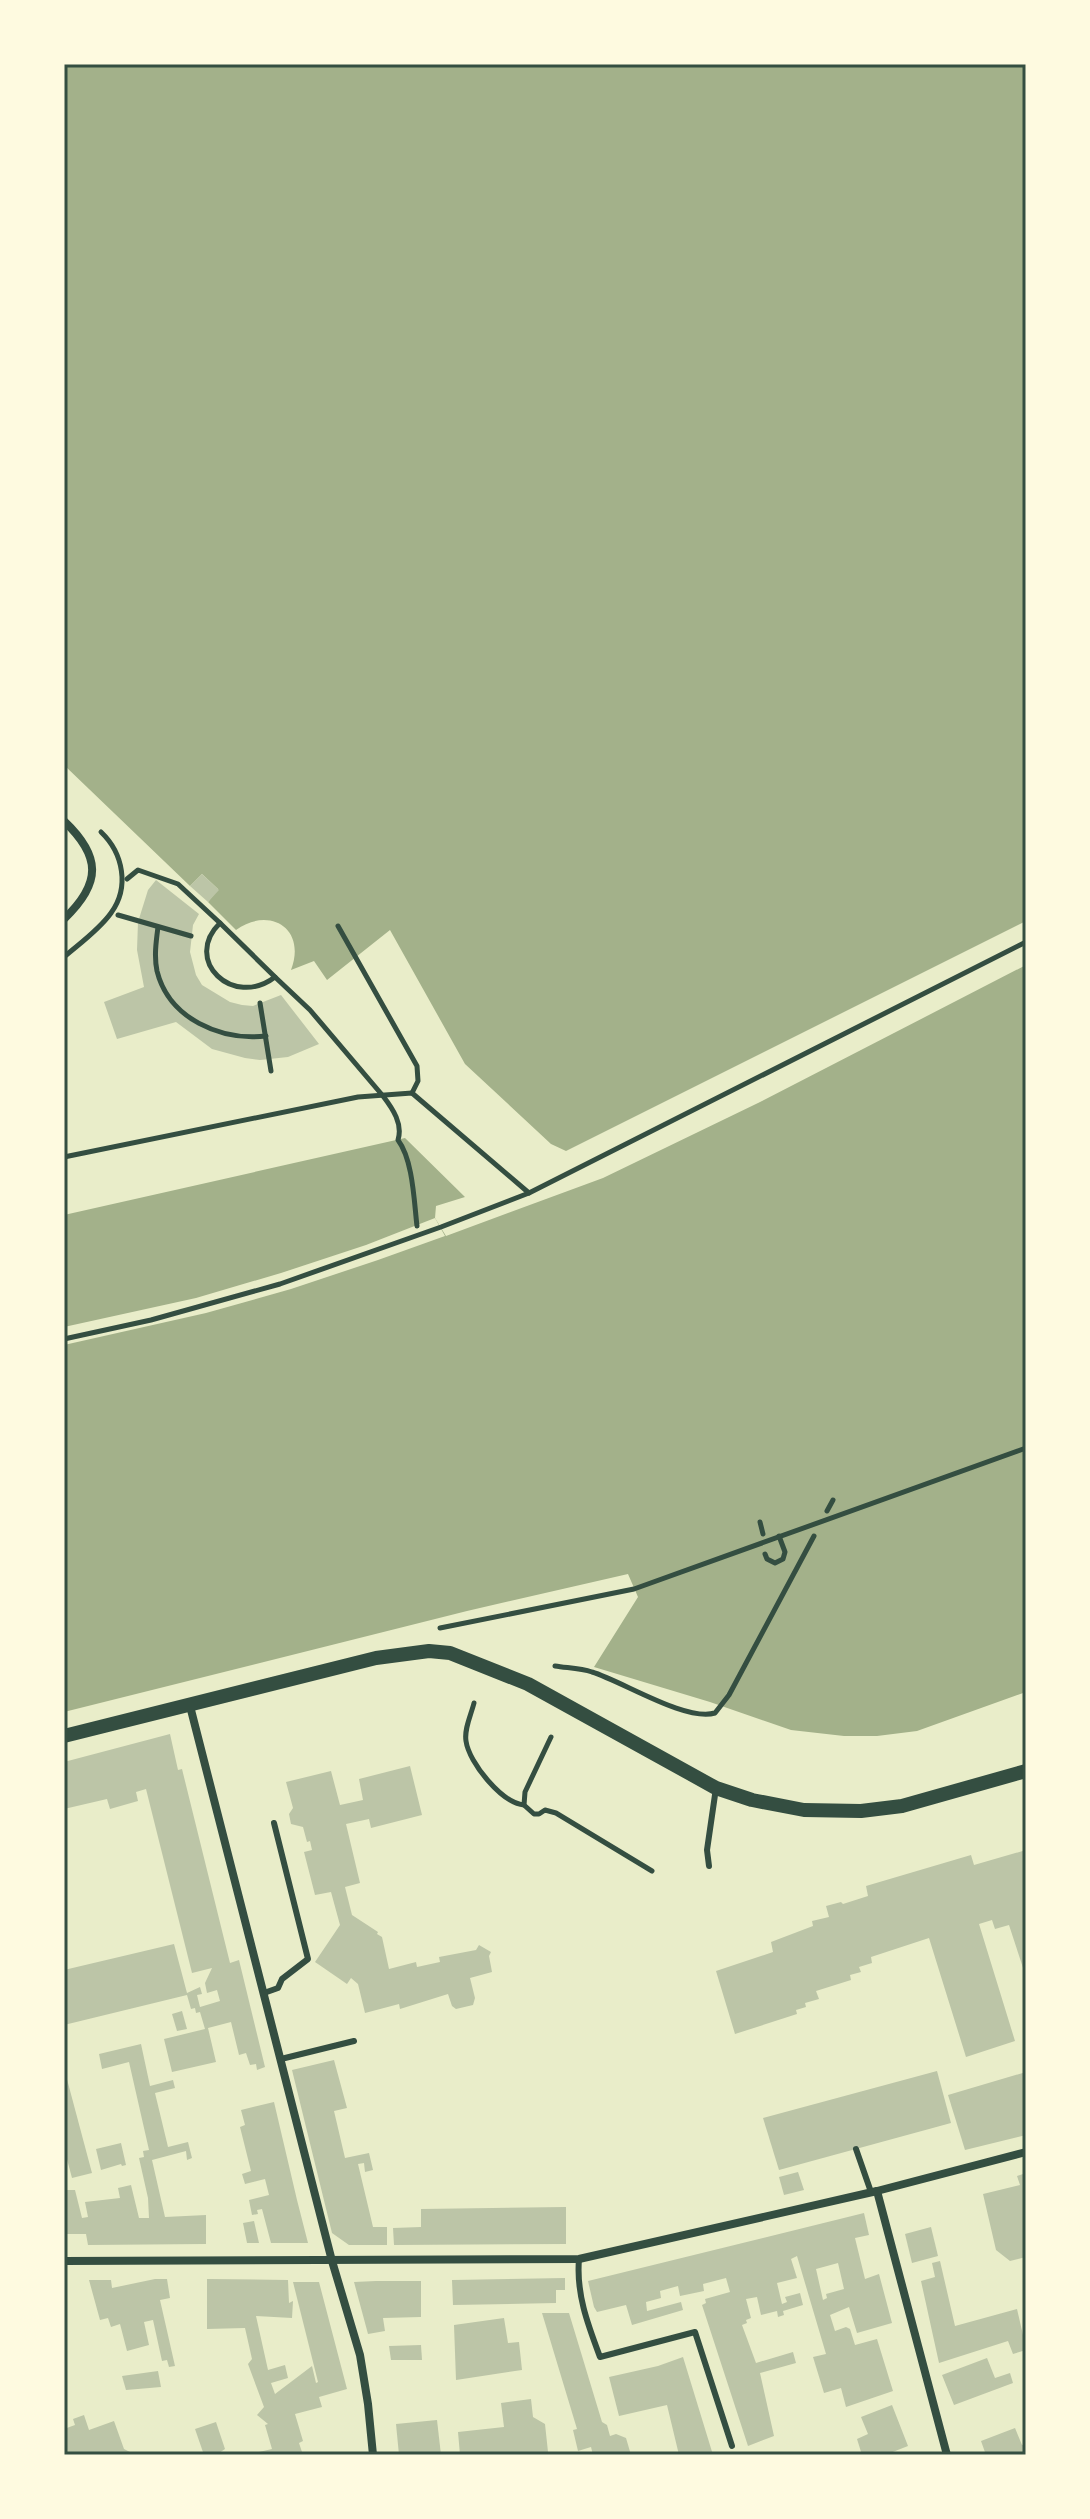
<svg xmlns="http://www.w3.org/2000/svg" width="1090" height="2519" viewBox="0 0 1090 2519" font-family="Barlow,sans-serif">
	<rect width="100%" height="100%" fill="#e9edc9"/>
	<g fill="#a3b18a">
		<path d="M64,64H1026V921L566,1151L551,1144L465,1064L390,930L327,980L314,961L291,970C307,928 269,906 236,930L208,902L218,889L202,874L190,886L64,765Z"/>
		<path d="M1026,965V1692L917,1731L877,1736H844L791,1730L710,1702L594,1667L638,1597L628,1574L467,1611L64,1712V1215L405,1138L465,1197L436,1206L435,1218L446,1236L603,1178L758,1103Z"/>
	</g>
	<path fill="#e9edc9" d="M435,1218L445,1236L378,1260L291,1289L206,1313L64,1345V1327L196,1298L281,1273L366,1245Z"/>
	<g fill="#bcc5a7" fill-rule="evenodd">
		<path d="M202,874L219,890L208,902L190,886Z"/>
		<path d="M156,880L199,914L193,925L190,952L196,975L202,985L230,1002L242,1005L253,1006L281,995L319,1044L288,1057L260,1060L245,1058L212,1049L176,1022L117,1039L104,1002L144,987L137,950L138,922L148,890Z"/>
		<path d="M170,1734L178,1770L182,1769L230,1963L239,1960L265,2067L257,2070L256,2064L250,2065L246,2053L239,2055L231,2022L208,2028L216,2062L172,2072L164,2039L205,2029L200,2012L196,2013L195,2008L191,2009L187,1995L64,2025V1970L174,1944L187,1993L200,1987L202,1994L197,1995L200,2007L220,2001L217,1990L207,1993L205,1983L212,1968L192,1973L146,1789L136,1792L138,1801L110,1809L107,1799L64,1809V1762Z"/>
		<path d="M410,1766L422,1815L371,1828L369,1819L346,1824L360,1883L345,1887L352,1915L378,1932L377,1934L382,1937L389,1969L416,1962L417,1967L440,1962L439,1957L476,1950L479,1945L491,1952L489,1956L492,1972L470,1978L475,1998L473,2005L456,2009L452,2006L448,1994L400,2009L399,2004L365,2013L358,1984L351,1978L347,1984L315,1962L340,1925L331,1892L315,1895L304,1852L312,1850L310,1841L307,1842L303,1827L291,1824L289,1814L293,1808L286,1782L331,1771L340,1805L363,1800L359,1779Z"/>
		<path d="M1026,1850V1977L1009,1925L995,1929L992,1920L979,1924L1015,2041L966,2057L929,1938L871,1957L872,1963L859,1967L861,1972L850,1975L851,1980L816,1991L819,1999L805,2003L806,2007L796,2010L797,2014L735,2034L716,1971L773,1952L771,1942L813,1926L812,1921L829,1917L826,1906L841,1902L843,1904L868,1896L866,1886L971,1855L974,1865Z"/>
		<path d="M182,2011L187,2029L177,2031L172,2014Z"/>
		<path d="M141,2044L150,2086L173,2080L175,2088L155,2093L168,2147L188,2142L192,2158L187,2160L186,2151L152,2160L165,2217L206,2215V2244L88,2245L86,2234H64V2190H75L82,2218L88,2217L85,2202L120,2198L118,2188L131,2185L139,2218H149L148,2198L139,2158L144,2157L143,2151L149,2150L129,2062L102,2069L99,2054Z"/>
		<path d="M334,2060L347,2108L334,2111L345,2158L369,2153L373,2170L365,2172L364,2163L358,2164L373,2227H387V2245H349L332,2233L292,2070Z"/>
		<path d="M64,2068L92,2173L72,2178L64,2148Z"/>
		<path d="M937,2071L951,2123L779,2170L763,2118Z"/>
		<path d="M1026,2072V2135L965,2150L948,2095Z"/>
		<path d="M274,2102L297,2200L308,2243H271L262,2209L257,2210L258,2214L252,2215L249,2200L269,2195L265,2179L245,2184L242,2174L251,2171L240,2127L245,2125L241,2110Z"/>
		<path d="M121,2143L126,2165L122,2166L121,2164L101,2170L96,2149Z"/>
		<path d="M798,2172L804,2190L784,2195L779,2177Z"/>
		<path d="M1026,2173V2257L1010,2261L996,2250L983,2194L1020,2185L1017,2176Z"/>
		<path d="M566,2207V2244L394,2245L393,2228L421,2227V2209Z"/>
		<path d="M864,2213L869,2235L855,2238L865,2279L879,2274L892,2323L857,2333L849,2307L830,2315L835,2331L846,2327L850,2329L855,2345L877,2339L893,2391L846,2407L841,2388L824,2393L813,2357L826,2354L797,2256L791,2259L797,2278L777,2283L782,2304L787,2302L785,2297L800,2293L803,2305L783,2311L784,2315L778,2317L777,2311L761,2315L757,2297L746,2299L751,2318L746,2320L747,2323L742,2325L756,2363L793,2352L796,2363L760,2373L774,2436L748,2446L702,2305L706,2303L705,2299L730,2292L726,2278L703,2284L704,2291L680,2296L678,2286L660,2291L661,2298L646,2302L647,2311L681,2302L683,2310L632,2325L626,2305L597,2312L594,2307L588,2281ZM838,2263L844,2289L826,2294L827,2298L823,2300L816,2269Z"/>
		<path d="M254,2221L259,2243H247L243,2223Z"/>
		<path d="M931,2227L938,2256L912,2263L905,2234Z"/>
		<path d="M940,2261L955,2326L1017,2309L1023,2335L1026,2334V2350L1013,2354L1008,2341L939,2363L921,2281L935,2277L932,2263Z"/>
		<path d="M565,2278V2290H556V2303L453,2305L452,2280Z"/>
		<path d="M155,2279H167L170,2298L160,2300L175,2366L169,2367L167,2360L162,2361L153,2320L144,2322L149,2345L127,2351L120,2324L111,2327L108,2318L100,2320L89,2280H111L112,2288Z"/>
		<path d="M207,2279L288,2280L289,2303L293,2301L292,2318L256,2316L268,2370L285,2365L288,2378L271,2383L275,2394L312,2366L316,2383L318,2382L293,2282H319L347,2389L319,2397L322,2407L295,2414L303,2441L299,2443L303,2455H260L259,2452L272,2449L265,2425L268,2424L257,2415L264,2407L248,2364L252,2359L245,2328L207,2329Z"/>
		<path d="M376,2281H421V2317L383,2318L385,2331L368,2334L354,2282Z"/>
		<path d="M542,2313H569L602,2422L607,2425L610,2436L616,2434L626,2438L631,2455H593L591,2447L578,2451L573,2430L577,2429Z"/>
		<path d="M504,2318L508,2343L519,2342L522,2370L456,2380L454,2325Z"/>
		<path d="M421,2345L422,2360H391L389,2346Z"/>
		<path d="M683,2357L713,2455H679L667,2405L619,2416L609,2377L658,2366Z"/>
		<path d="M987,2358L995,2378L1010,2373L1013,2383L954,2405L942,2375Z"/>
		<path d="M158,2371L161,2387L126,2390L122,2376Z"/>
		<path d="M531,2399L533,2417L545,2424L548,2452L522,2455H460L458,2432L504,2427L501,2403Z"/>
		<path d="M892,2405L908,2446L885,2455H862L857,2439L868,2434L861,2417Z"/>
		<path d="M84,2415L89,2430L114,2421L124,2449L136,2455H64V2429L75,2425L73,2419Z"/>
		<path d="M437,2420L441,2455H399L396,2424Z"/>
		<path d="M216,2422L225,2449L216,2455H204L195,2429Z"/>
		<path d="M1015,2428L1022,2445L1026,2444V2455H986L981,2441Z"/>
	</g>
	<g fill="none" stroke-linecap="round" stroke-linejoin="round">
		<g stroke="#344e41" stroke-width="5">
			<path d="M127,879L138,870L178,884L220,923C182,960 233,1009 275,977L310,1010L383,1096C393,1109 403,1124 398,1140C413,1160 414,1201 417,1226"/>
			<path d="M118,915L191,936"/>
			<path d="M220,923L275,977"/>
			<path d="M338,926L417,1066L418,1081L412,1093"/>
			<path d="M158,927C156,942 154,957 157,971C169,1019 221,1041 266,1036"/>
			<path d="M64,957C79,944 99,930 111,913C130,887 123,853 101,832"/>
			<path d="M260,1003L271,1071"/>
			<path d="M64,1157L358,1097L412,1093L529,1193"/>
			<path d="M64,1339L151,1320L280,1284L441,1227L529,1193L1026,942"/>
			<path d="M827,1511L833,1500"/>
			<path d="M760,1522L763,1534"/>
			<path d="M765,1554L767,1559L775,1563L783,1559L785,1552L779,1536"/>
			<path d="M440,1628L634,1589L1026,1448"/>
			<path d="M555,1666C567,1668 580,1668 592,1672C622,1681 686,1722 715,1713L729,1695L814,1536"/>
			<path d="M474,1703C471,1715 464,1729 466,1741C469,1763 502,1803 524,1805"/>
			<path d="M551,1737L525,1792L524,1805L534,1814H539L545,1810L556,1813L652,1871"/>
		</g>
		<g stroke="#344e41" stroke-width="6">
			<path d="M709,1866L707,1850L716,1788"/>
			<path d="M264,1993L278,1988L282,1979L308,1959L274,1823"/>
			<path d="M281,2059L354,2041"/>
			<path d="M856,2149L871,2192"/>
			<path d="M579,2259C576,2294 588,2325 600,2357L695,2332L732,2446"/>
		</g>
		<g stroke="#344e41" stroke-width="8">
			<path d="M64,821C101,856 102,883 64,919"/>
			<path d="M190,1706L332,2261L360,2355L368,2404L373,2455"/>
			<path d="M877,2191L947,2455"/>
			<path d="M64,2261L579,2259L877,2191L1026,2152"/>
		</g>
		<path stroke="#344e41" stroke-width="14" d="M64,1736L376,1658L429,1651L450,1653L528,1684L716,1788L752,1800L804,1810L861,1811L902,1806L1026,1771"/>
	</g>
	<rect width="1090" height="2519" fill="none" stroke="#fefae0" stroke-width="132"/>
	<rect x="66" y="66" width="958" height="2387" fill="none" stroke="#344e41" stroke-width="3"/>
</svg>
